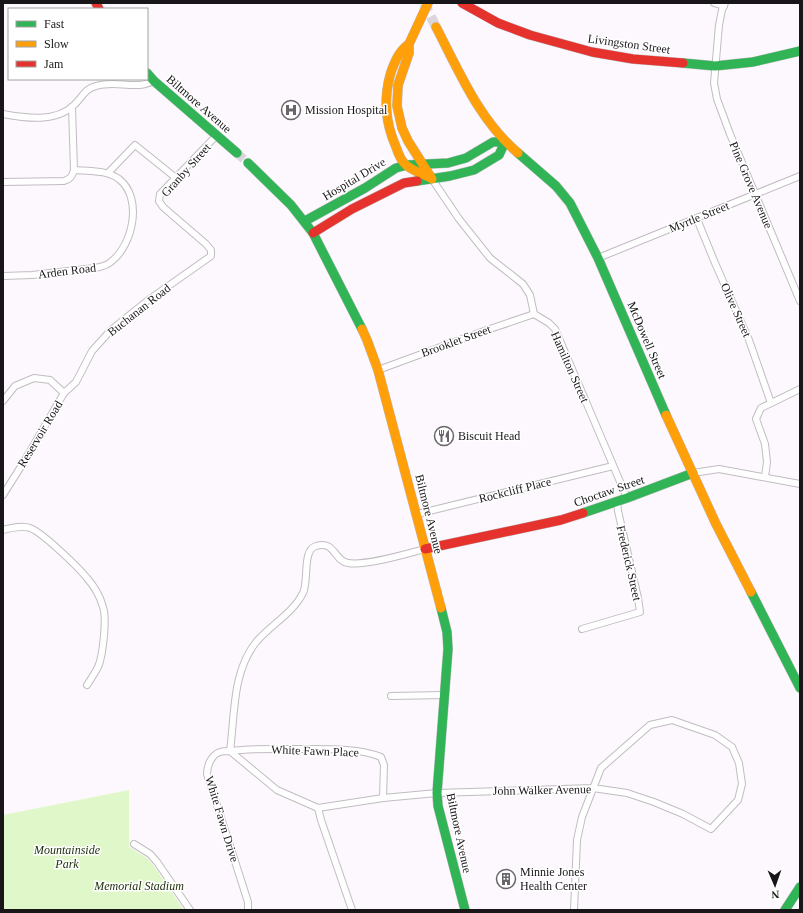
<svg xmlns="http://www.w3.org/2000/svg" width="803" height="913" viewBox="0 0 803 913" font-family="Georgia,serif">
	<rect width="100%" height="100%" fill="#fdf8fd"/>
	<path fill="#e0f8c9" d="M129,790V847L147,858L153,865L184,910H3V815Z"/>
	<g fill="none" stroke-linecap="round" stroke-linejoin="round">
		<path stroke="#dbd6db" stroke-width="9" stroke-dasharray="9 4.5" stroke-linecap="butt" d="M237,153L248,163"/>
		<path stroke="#dbd6db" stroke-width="10" stroke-dasharray="10 5" stroke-linecap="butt" d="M424,3L436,27"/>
		<defs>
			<g id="street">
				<path d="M714,3L724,6"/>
				<path d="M725,3L722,10L719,25L714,83L717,99L730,134L800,301"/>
				<path d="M3,114C25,118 56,123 74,105C82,98 84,89 96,86C112,81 124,86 139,85C144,85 149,83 154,81"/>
				<path d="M108,173L135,145L176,178"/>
				<path d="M432,179L459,219L490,258L523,284L530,295L534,314L549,323L555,329L627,498"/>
				<path d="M3,182L64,181C70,179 72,177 74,170L72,107"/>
				<path d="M697,219L715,263L749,340L771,403"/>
				<path d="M598,258L800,176"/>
				<path d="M3,276L32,275L95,268C100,267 107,266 112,261C133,244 143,198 119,179C107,170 89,171 74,170"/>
				<path d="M378,370L484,331L534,314"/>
				<path d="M3,401L15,386L34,378L50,380L64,393"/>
				<path d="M693,473L719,469L800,484"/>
				<path d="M765,477L767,462L765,444L756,419L761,408L800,389"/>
				<path d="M3,495L25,460L64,393L76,382L92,351L111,330L147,301L211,256V250L206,244L163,207L159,201L160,194L217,135"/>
				<path d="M417,514L613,466"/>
				<path d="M3,530C11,528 22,525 30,528C42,532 78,567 87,578C94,586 100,596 103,607C107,618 103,656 98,667C95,673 91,679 87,685"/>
				<path d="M582,629L640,612L638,598L618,511L617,502"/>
				<path d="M391,696L445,695"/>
				<path d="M383,798L384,765L381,757C360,748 325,749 301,749C278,749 254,748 230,751C235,714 232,671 257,641C272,624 293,613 303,593C309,580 302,550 316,546C335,540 334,561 348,563C366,566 406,554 425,549"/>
				<path d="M318,808L321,820L352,910"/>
				<path d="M134,844L150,854L157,862L190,910"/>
				<path d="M248,910V902L207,774C207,766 211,755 220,752C223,751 227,751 230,751L277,790L318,808L383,798L437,793L593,788L627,793L654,802L683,814L711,829L738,800L742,784L739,763L732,747L715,735L672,720L650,725L601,768L582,817L577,840L574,910"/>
			</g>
			<g id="fast">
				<path d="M683,63L715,66L753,62L800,51"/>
				<path d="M147,73L154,81L237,153"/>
				<path d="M518,153L556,186L570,203L598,258L666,415"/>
				<path d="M248,163L291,205L313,233L362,329"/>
				<path d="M305,221L365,188L396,168L407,165L448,163L466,158L493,142H505L499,155L474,170L450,176L417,181"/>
				<path d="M583,513L627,498L693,473"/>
				<path d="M751,592L800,688"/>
				<path d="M441,608L447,632L448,649L437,793L438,806L465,910"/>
				<path d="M785,910L800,887"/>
			</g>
			<g id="slow">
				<path d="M428,3L409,44V53L398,85L397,106L402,128L408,141L432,179"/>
				<path d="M436,27C459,71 479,120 518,153"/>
				<path d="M409,44C399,51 395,61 391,72C383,98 385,122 396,147C398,153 401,161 406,165C413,171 423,174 431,178"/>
				<path d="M362,329L367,340L378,370L441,608"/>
				<path d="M666,415L716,524L751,592"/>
			</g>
			<g id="jam">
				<path d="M96,3L99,9"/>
				<path d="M462,3L498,23L530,35L592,52L633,59L683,63"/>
				<path d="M313,233L352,209L404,183L417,181"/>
				<path d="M425,549L561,520L583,513"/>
			</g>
		</defs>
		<use href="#street" stroke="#c0bdc1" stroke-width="8"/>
		<use href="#fast" stroke="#c0bdc1" stroke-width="10"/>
		<use href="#slow" stroke="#c0bdc1" stroke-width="10"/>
		<use href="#jam" stroke="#c0bdc1" stroke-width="10"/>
		<use href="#street" stroke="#fffeff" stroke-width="6"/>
		<use href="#fast" stroke="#30b455" stroke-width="9"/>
		<use href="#slow" stroke="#ff9f0a" stroke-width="9"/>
		<use href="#jam" stroke="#e5322d" stroke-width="9"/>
	</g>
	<defs>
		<symbol id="hospital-ring" viewBox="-11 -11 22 22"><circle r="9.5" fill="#fff" stroke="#696569" stroke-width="1.5"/><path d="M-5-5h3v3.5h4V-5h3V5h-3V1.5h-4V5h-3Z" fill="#696569"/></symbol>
		<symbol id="restaurant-ring" viewBox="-11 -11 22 22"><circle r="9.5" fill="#fff" stroke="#696569" stroke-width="1.5"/><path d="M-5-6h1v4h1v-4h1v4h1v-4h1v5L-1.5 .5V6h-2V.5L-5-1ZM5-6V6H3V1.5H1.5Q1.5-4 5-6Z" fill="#696569"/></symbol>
		<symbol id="building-ring" viewBox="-11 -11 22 22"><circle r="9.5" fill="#fff" stroke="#696569" stroke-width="1.5"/><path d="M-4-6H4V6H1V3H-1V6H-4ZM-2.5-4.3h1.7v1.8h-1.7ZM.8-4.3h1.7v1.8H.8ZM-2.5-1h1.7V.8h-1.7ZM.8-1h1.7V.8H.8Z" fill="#696569"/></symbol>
	</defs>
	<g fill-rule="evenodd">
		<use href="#hospital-ring" x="280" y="99" width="22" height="22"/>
		<use href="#restaurant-ring" x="433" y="425" width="22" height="22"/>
		<use href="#building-ring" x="495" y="868" width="22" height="22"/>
	</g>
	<g text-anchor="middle" stroke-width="3" stroke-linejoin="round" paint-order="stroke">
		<g font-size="12" fill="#191619" stroke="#fff">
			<text transform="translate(629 44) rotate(8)" y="4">Livingston Street</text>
			<text transform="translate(199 104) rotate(41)" y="4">Biltmore Avenue</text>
			<text transform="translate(186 170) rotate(-48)" y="4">Granby Street</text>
			<text transform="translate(354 179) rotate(-31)" y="4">Hospital Drive</text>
			<text transform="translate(751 185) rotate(67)" y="4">Pine Grove Avenue</text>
			<text transform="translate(699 217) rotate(-22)" y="4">Myrtle Street</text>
			<text transform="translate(67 271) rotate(-7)" y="4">Arden Road</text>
			<text transform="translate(139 310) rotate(-38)" y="4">Buchanan Road</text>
			<text transform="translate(736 310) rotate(66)" y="4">Olive Street</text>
			<text transform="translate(647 340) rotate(67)" y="4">McDowell Street</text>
			<text transform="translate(456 341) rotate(-20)" y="4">Brooklet Street</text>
			<text transform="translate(570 367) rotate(66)" y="4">Hamilton Street</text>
			<text transform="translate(40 434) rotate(-59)" y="4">Reservoir Road</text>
			<text transform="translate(515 490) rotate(-14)" y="4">Rockcliff Place</text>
			<text transform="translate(609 491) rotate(-19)" y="4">Choctaw Street</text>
			<text transform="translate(429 514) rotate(76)" y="4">Biltmore Avenue</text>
			<text transform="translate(629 563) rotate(77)" y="4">Frederick Street</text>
			<text transform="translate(315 751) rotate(2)" y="4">White Fawn Place</text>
			<text transform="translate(542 790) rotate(-1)" y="4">John Walker Avenue</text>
			<text transform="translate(222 819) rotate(73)" y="4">White Fawn Drive</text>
			<text transform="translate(459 833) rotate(78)" y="4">Biltmore Avenue</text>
		</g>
		<g font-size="12" fill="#191619" stroke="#fff" text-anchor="start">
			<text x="305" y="114">Mission Hospital</text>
			<text x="458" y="440">Biscuit Head</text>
			<text x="520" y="876">Minnie Jones<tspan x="520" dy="14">Health Center</tspan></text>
		</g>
		<g font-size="12" font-style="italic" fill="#20320e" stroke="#fff">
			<text x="67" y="854">Mountainside<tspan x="67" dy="14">Park</tspan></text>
			<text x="139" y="890">Memorial Stadium</text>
		</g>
	</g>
	<rect width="803" height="913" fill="none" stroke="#191619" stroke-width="8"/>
	<rect x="8" y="8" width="140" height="72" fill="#ffffff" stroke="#a3a2a3"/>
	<rect x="16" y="21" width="20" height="6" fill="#30b455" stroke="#a3a2a3"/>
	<text x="44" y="28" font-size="12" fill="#191619">Fast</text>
	<rect x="16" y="41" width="20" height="6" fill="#ff9f0a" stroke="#a3a2a3"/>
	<text x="44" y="48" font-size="12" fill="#191619">Slow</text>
	<rect x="16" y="61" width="20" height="6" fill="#e5322d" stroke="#a3a2a3"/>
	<text x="44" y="68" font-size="12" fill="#191619">Jam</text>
	<g transform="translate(775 885) rotate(178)" stroke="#ffffff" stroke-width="3" paint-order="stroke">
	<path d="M0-3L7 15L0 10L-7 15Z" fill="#191619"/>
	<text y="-6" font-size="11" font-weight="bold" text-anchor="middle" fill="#191619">N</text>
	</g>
</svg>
